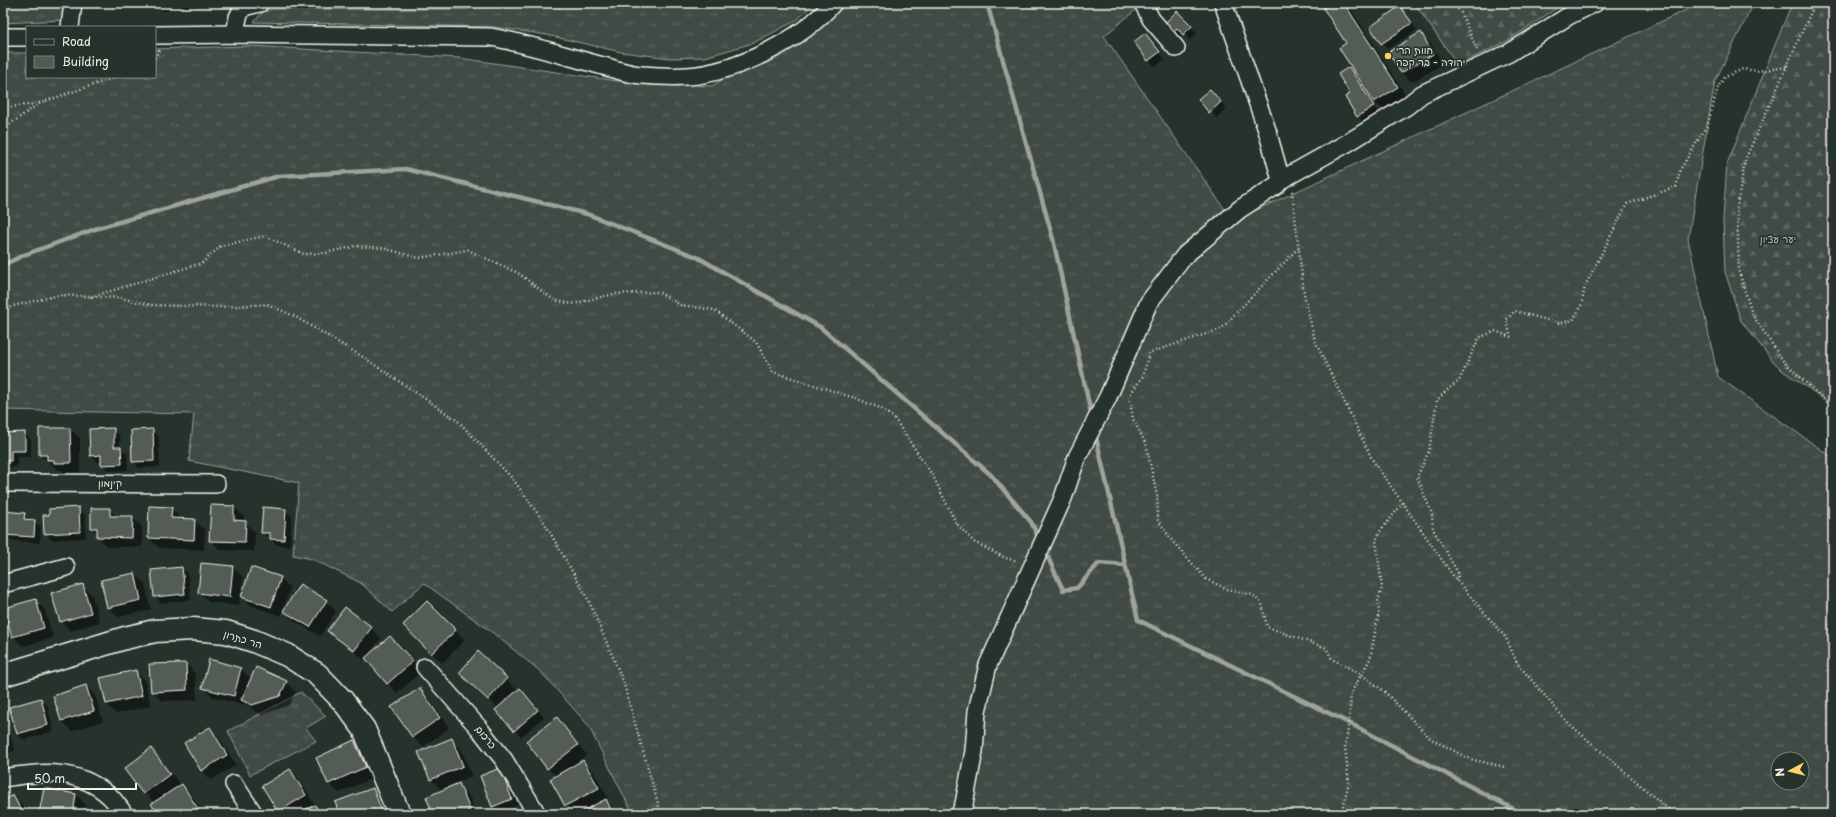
<svg xmlns="http://www.w3.org/2000/svg" width="1836" height="817" viewBox="0 0 1836 817" font-family="'Playpen Sans','Playpen Sans Hebrew',sans-serif">
	<defs>
		<pattern id="grass-tufts" width="24" height="20" patternUnits="userSpaceOnUse"><rect width="24" height="20" fill="#414b45"/><path d="M3 7l-1-3M5 7V3M7 7l1-3M15 17l-1-3M17 17v-4M19 17l1-3" fill="none" stroke="#5d6560"/></pattern>
		<pattern id="forest-firs" width="22" height="20" patternUnits="userSpaceOnUse"><rect width="22" height="20" fill="#414b45"/><path d="M5 1l3.5 6h-7zM16 11l3.5 6h-7z" fill="#5d6560"/></pattern>
	</defs>
	<rect width="100%" height="100%" fill="#26332d"/>
	<filter id="ink" filterUnits="userSpaceOnUse"><feTurbulence type="fractalNoise" baseFrequency=".025" numOctaves="2"/><feDisplacementMap in="SourceGraphic" scale="8" xChannelSelector="R" yChannelSelector="G"/><feConvolveMatrix kernelMatrix="1 2 1 2 8 2 1 2 1" color-interpolation-filters="sRGB"/></filter>
	<g filter="url(#ink)">
		<g fill="url(#grass-tufts)" stroke="#9a9e96" fill-rule="evenodd">
			<path d="M3,3H63V20L3,23Z"/>
			<path d="M510,3H814L797,20L753,43L705,57L670,58L621,52L547,35L494,27L254,22L262,13L272,9H467Z"/>
			<path d="M851,3H1144L1104,36L1233,221L1701,3H1754L1715,81L1688,239L1718,377L1833,458V814H633L588,725L540,671L493,633L424,583L392,612L361,583L312,559L293,555L299,483L189,461L194,414L3,410V53H27V77H155V49L250,46L459,58L618,81L712,86ZM1778,759H1802V783H1778Z"/>
			<path d="M301,692L326,716L306,728L316,741L250,775L228,731Z"/>
		</g>
		<g fill="url(#forest-firs)" stroke="#9a9e96">
			<path d="M1414,3H1564L1509,40L1458,65Z"/>
			<path d="M1792,3H1833V405L1783,371L1773,361L1741,321L1725,272L1723,220L1727,164Z"/>
		</g>
		<g fill="#0007">
			<path d="M154,3H196V7L162,11Z"/>
			<path d="M1332,3H1345L1350,8L1407,97L1385,112L1375,102L1364,84L1362,85L1379,113L1364,123L1358,116L1352,94L1349,68L1358,77Z"/>
			<path d="M1400,7L1417,30L1388,49L1382,43Z"/>
			<path d="M1177,13L1197,34L1190,40L1184,34L1180,38L1166,23Z"/>
			<path d="M1420,33L1430,43L1443,64L1412,82L1402,73L1389,52Z"/>
			<path d="M1145,35L1165,59L1155,67L1135,42Z"/>
			<path d="M1216,96L1227,109L1217,118L1199,99Z"/>
			<path d="M70,429L80,438V472L65,473L62,470H58L40,455Z"/>
			<path d="M113,429L120,436V448L127,454L128,470L109,471L102,464V462H97L91,456Z"/>
			<path d="M153,430L159,437L160,467L139,468L133,461Z"/>
			<path d="M25,433L31,440V457H17V467H3V434Z"/>
			<path d="M234,507L244,517V522L255,532L254,551L220,550L211,540Z"/>
			<path d="M171,508L181,519L195,520L205,530L204,550L159,548L149,538Z"/>
			<path d="M78,509L85,515L86,538L52,540L45,533Z"/>
			<path d="M109,509L117,517H132L142,527V547H108L98,537V535L92,528Z"/>
			<path d="M285,510L292,516L290,546L277,545L262,532Z"/>
			<path d="M3,512L24,514L31,521H34L41,527L40,543L4,540Z"/>
			<path d="M233,567L243,577L239,606L209,602L199,592Z"/>
			<path d="M182,568L188,574L191,600L161,603L155,597Z"/>
			<path d="M135,574L145,584L151,610L118,617L108,607Z"/>
			<path d="M280,578L290,588L281,616L252,606L242,597Z"/>
			<path d="M82,585L92,595L100,622L70,631L61,621Z"/>
			<path d="M35,600L45,610L53,638L23,646L13,637Z"/>
			<path d="M326,601L336,611L320,636L294,621L285,611Z"/>
			<path d="M427,602L465,640L442,663L404,625Z"/>
			<path d="M371,628L381,638L364,660L329,630Z"/>
			<path d="M3,634L7,647L3,648Z"/>
			<path d="M400,647L422,671L397,693L388,683Z"/>
			<path d="M478,653L516,689L509,699L526,696L544,717L521,737L496,710L498,708L470,682Z"/>
			<path d="M186,664L195,673L197,700L162,701L152,691Z"/>
			<path d="M241,669L251,679L286,682L296,692L289,705L262,715L252,709L245,702L244,705L213,697L203,687Z"/>
			<path d="M135,672L145,681L151,706L116,714L107,704L101,679Z"/>
			<path d="M86,686L95,696L103,721L72,731L62,721L54,696Z"/>
			<path d="M419,689L429,699L449,728L423,747L413,737L393,707Z"/>
			<path d="M40,699L47,705L54,731L24,740L17,734Z"/>
			<path d="M557,718L587,755L575,764L583,761L593,771L608,798L605,799L618,814H574L566,806L551,779L556,776L547,768Z"/>
			<path d="M3,719L6,722L15,751L3,755Z"/>
			<path d="M209,728L219,738L236,765L211,780L201,770Z"/>
			<path d="M451,739L461,749L472,776L441,789L431,779Z"/>
			<path d="M354,742L364,751L375,777L339,793L329,784Z"/>
			<path d="M151,750L180,784L169,792L170,794L182,786L192,795L203,814H159L154,803L126,769Z"/>
			<path d="M500,769L506,776L518,805L499,813L493,806Z"/>
			<path d="M290,770L300,780L315,806L323,814H281L279,811Z"/>
			<path d="M459,784L468,794L477,814H434Z"/>
			<path d="M373,789L383,799L389,814H340Z"/>
			<path d="M76,795L86,805L84,814H40Z"/>
			<path d="M13,797L23,806L27,814H3V802Z"/>
			<path d="M101,810L105,814H96Z"/>
		</g>
		<g fill="none" stroke-linecap="round" stroke-linejoin="round">
			<g stroke="#9fa39b" stroke-width="4.5">
				<path d="M987,3L1053,239L1092,418"/>
				<path d="M3,265L24,255L95,229L279,176L406,169L587,214L697,257L820,327L991,475L1031,522L1040,540"/>
				<path d="M1095,433L1138,620L1349,723L1523,814"/>
				<path d="M1045,551L1063,590L1077,588L1099,563L1125,565"/>
			</g>
		</g>
		<g fill="#525c55" stroke="#f4f1e8">
			<path d="M1331,3H1344L1398,87L1374,102L1339,48L1346,43L1323,8Z"/>
			<path d="M1400,6L1412,23L1381,44L1370,27Z"/>
			<path d="M1177,11L1192,26L1183,35L1177,28L1173,32L1165,23Z"/>
			<path d="M1421,32L1433,54L1401,73L1388,52Z"/>
			<path d="M1145,33L1160,52L1148,61L1134,42Z"/>
			<path d="M1349,67L1374,106L1357,117L1345,97L1350,94L1338,74Z"/>
			<path d="M1210,89L1221,102L1209,113L1198,99Z"/>
			<path d="M39,428H70L71,463H54V460H47V455H39Z"/>
			<path d="M114,428V447H121L122,464L101,465V455L90,456L89,429Z"/>
			<path d="M153,429L154,461L132,462L131,430Z"/>
			<path d="M25,432V451H11V461H3V433Z"/>
			<path d="M211,505L234,506V520L246,521L245,542L209,541Z"/>
			<path d="M149,506L172,507L171,518L195,519L194,540L148,538Z"/>
			<path d="M79,507L80,532L44,534L43,515H49V509Z"/>
			<path d="M263,507L286,509L284,540L270,539V533H261Z"/>
			<path d="M91,508H110V516H133L132,538L97,537V528H91Z"/>
			<path d="M3,511L25,513L24,519L35,520L34,537L3,535Z"/>
			<path d="M201,563L233,566L230,597L198,593Z"/>
			<path d="M182,567L185,594L154,597L151,570Z"/>
			<path d="M251,567L281,577L271,607L241,597Z"/>
			<path d="M135,573L141,600L107,608L101,580Z"/>
			<path d="M83,584L91,613L60,622L51,593Z"/>
			<path d="M300,584L327,600L310,627L283,611Z"/>
			<path d="M36,599L44,628L12,637L4,608Z"/>
			<path d="M427,601L456,630L431,654L403,625Z"/>
			<path d="M345,607L372,627L354,651L327,631Z"/>
			<path d="M390,636L413,661L387,684L365,658Z"/>
			<path d="M478,651L507,678L488,700L459,673Z"/>
			<path d="M209,659L241,668L234,696L202,688Z"/>
			<path d="M186,663L187,690L151,692L149,664Z"/>
			<path d="M256,667L287,681L280,696L252,705L241,700Z"/>
			<path d="M136,670L142,696L106,704L100,678Z"/>
			<path d="M86,685L94,711L61,721L53,696Z"/>
			<path d="M420,688L440,718L412,737L391,707Z"/>
			<path d="M520,688L538,710L514,731L495,710Z"/>
			<path d="M41,698L48,725L17,734L9,707Z"/>
			<path d="M557,717L578,745L547,769L526,741Z"/>
			<path d="M210,727L227,755L201,771L184,743Z"/>
			<path d="M452,738L463,766L430,780L418,752Z"/>
			<path d="M354,740L366,767L328,784L316,758Z"/>
			<path d="M151,748L170,774L143,794L124,769Z"/>
			<path d="M583,760L599,788L565,806L550,779Z"/>
			<path d="M500,768L512,799L492,807L480,776Z"/>
			<path d="M290,769L306,795L278,812L262,786Z"/>
			<path d="M459,783L470,810L462,814H433L426,797Z"/>
			<path d="M182,784L200,812L197,814H158L151,804Z"/>
			<path d="M44,788L76,794L73,814H39Z"/>
			<path d="M373,788L383,814H339L335,802Z"/>
			<path d="M13,795L23,814H3V801Z"/>
			<path d="M606,799L613,814H577Z"/>
			<path d="M315,805L320,814H295Z"/>
		</g>
		<g fill="none" stroke-linecap="round" stroke-linejoin="round">
			<defs>
				<g id="street">
					<path d="M1143,3L1151,19L1176,48"/>
					<path d="M1223,3L1267,130L1281,180"/>
					<path d="M70,27L73,3"/>
					<path d="M235,34L238,17L243,7L260,3"/>
					<path d="M155,35L235,34L491,37C529,44 565,56 603,66C615,69 628,74 641,75C655,76 672,77 687,76C735,73 802,40 833,3"/>
					<path d="M3,37H27"/>
					<path d="M3,483L216,484"/>
					<path d="M3,584L66,567"/>
					<path d="M425,667L478,727L504,760L537,814"/>
					<path d="M3,778C40,772 75,768 106,793C113,798 119,807 124,814"/>
					<path d="M234,784L254,814"/>
					<path d="M960,814L964,804L974,751L977,711L988,665L1063,498L1077,457L1108,397L1149,302L1185,255L1240,209L1277,185L1281,180L1349,142L1407,106L1422,94L1509,53L1570,15L1595,3"/>
				</g>
				<path id="secondary" d="M3,675L125,638L155,631L193,629L226,632L254,641L287,655L317,674L343,701L364,729L399,814"/>
			</defs>
			<use href="#street" stroke="#f4f1e8" stroke-width="20"/>
			<use href="#secondary" stroke="#f4f1e8" stroke-width="25"/>
			<g stroke="#f4f1e8" stroke-width="2.5" stroke-dasharray="1 3" stroke-linecap="butt">
				<path d="M1453,3L1461,13L1478,52"/>
				<path d="M1815,3L1745,160L1737,207L1739,272L1752,314L1784,362L1823,399L1833,406"/>
				<path d="M155,58L159,50"/>
				<path d="M3,108L40,103L116,77"/>
				<path d="M3,129L40,103"/>
				<path d="M1292,191L1304,294L1315,341L1372,459L1454,577L1506,638L1517,663L1567,722L1674,814"/>
				<path d="M1298,248L1221,329L1149,353L1143,376L1129,396L1133,419L1146,444L1157,496L1158,520L1173,542L1206,579L1227,589L1253,595L1262,604L1267,627L1326,648L1332,659L1361,674L1385,692L1431,739L1470,759L1505,767"/>
				<path d="M91,297L202,263L221,246L265,236L304,254L325,253L356,246L383,248L419,258L468,250L518,273L554,300L572,304L614,294L658,292L681,305L714,310L756,342L773,372L855,398L880,408L894,418L933,476L956,523L974,542L1005,558L1018,561"/>
				<path d="M3,311L13,306L59,295L121,298L151,305L220,307L267,304L294,316L363,357L458,421L512,478L544,522L588,599L623,681L661,814"/>
				<path d="M1457,581L1458,573L1433,529L1432,514L1417,477L1429,451L1437,400L1448,389L1459,381L1479,338L1495,331L1511,337L1506,320L1515,311L1558,323L1573,320L1581,307L1585,286L1627,204L1676,187L1680,170L1708,124L1718,87L1725,77L1743,69L1757,71L1787,67"/>
				<path d="M1341,814L1349,782L1345,747L1349,723L1351,693L1370,659L1379,612L1378,600L1382,588L1376,540L1381,530L1403,503"/>
			</g>
			<use href="#street" stroke="#26332d" stroke-width="17"/>
			<use href="#secondary" stroke="#26332d" stroke-width="22"/>
		</g>
	</g>
	<circle fill="#ffd166" stroke="#26332d" stroke-width="1.5" cx="1388" cy="56" r="4"/>
	<g text-anchor="middle" stroke-width="3.5" stroke-linejoin="round" paint-order="stroke">
		<g font-size="10" fill="#f4f1e8" stroke="#26332d" text-anchor="start">
			<text x="1396" y="54">חוות הרי<tspan x="1396" dy="12">יהודה - בר קפה</tspan></text>
		</g>
		<g font-size="10" fill="#bebfb7" stroke="#26332d">
			<text x="1778" y="243">יער עציון</text>
		</g>
		<g font-size="10" fill="#f4f1e8" stroke="#26332d">
			<text x="110" y="487">קינמון</text>
			<text transform="translate(243 639) rotate(17)" y="4">הר כתרון</text>
			<text transform="translate(486 737) rotate(51)" y="4">כרכום</text>
		</g>
	</g>
	<rect width="1836" height="817" fill="none" stroke="#26332d" stroke-width="16"/>
	<rect x="8" y="8" width="1820" height="801" fill="none" stroke="#f4f1e8" stroke-width="1.5" filter="url(#ink)"/>
	<rect x="26" y="26" width="130" height="52" fill="#26332d" stroke="#787f78"/>
	<rect x="34" y="39" width="20" height="6" fill="#26332d" stroke="#787f78"/>
	<text x="62" y="46" font-size="12" fill="#f4f1e8">Road</text>
	<rect x="34" y="56" width="20" height="12" fill="#525c55" stroke="#787f78"/>
	<text x="62" y="66" font-size="12" fill="#f4f1e8">Building</text>
	<g transform="translate(1790 771) rotate(263)"><circle r="19" fill="#26332d" stroke="#787f78"/>
	<path d="M0-3L7 15L0 10L-7 15Z" fill="#ffd166"/>
	<text y="-6" font-size="11" font-weight="bold" text-anchor="middle" fill="#f4f1e8">N</text>
	</g>
	<path d="M28 783v6h108v-6" fill="none" stroke="#f4f1e8" stroke-width="2"/>
	<text x="34" y="783" font-size="12" fill="#f4f1e8" stroke="#26332d" stroke-width="3" paint-order="stroke">50 m</text>
</svg>
